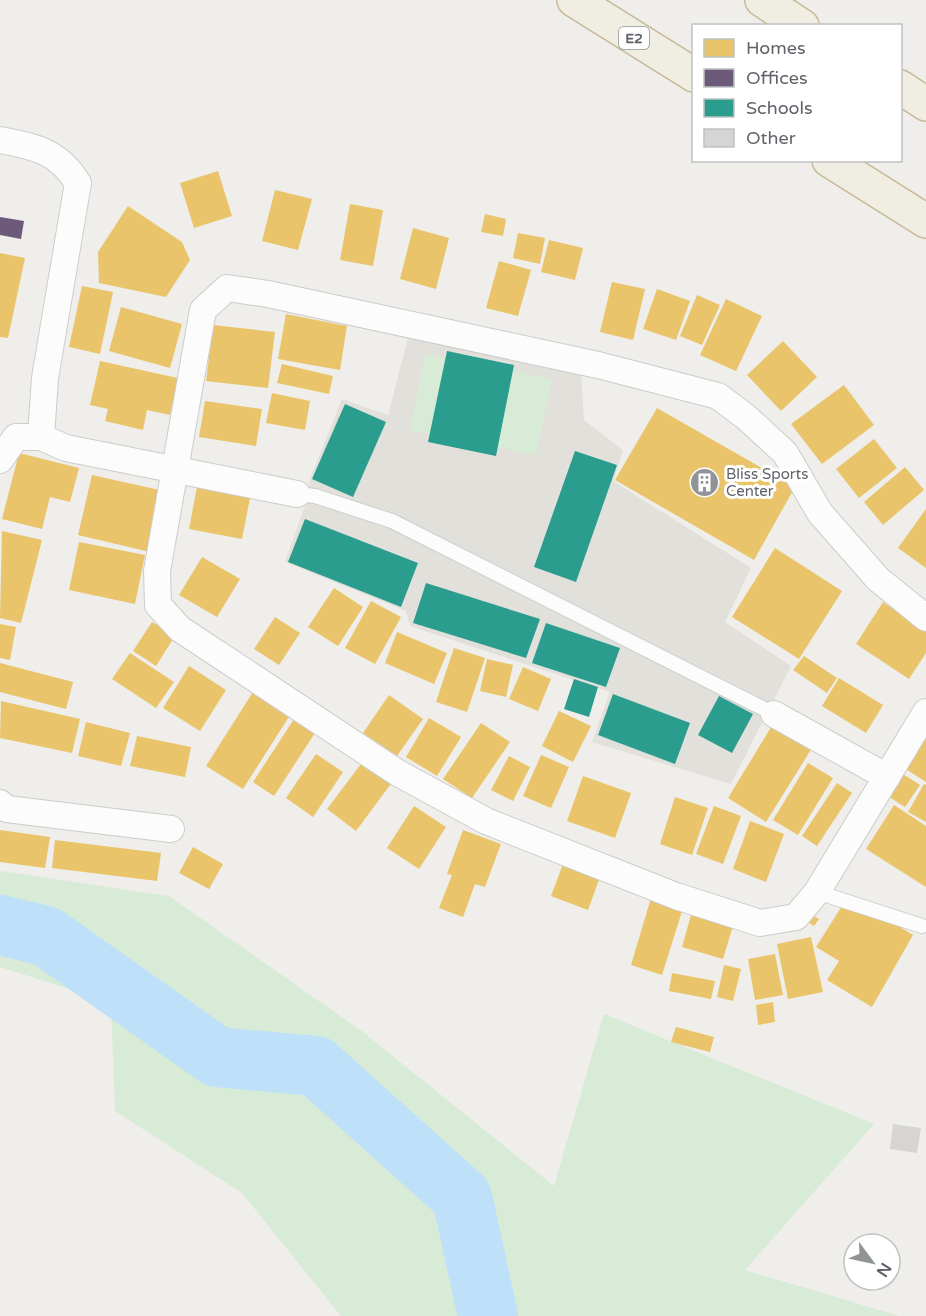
<svg xmlns="http://www.w3.org/2000/svg" width="926" height="1316" viewBox="0 0 926 1316" font-family="'Varela Round',sans-serif">
	<rect width="100%" height="100%" fill="#efeeea"/>
	<path fill="#e2e0da" d="M408,338L581,374L584,420L623,450L613,481L751,568L725,622L791,666L731,784L592,742L610,692L410,626L406,611L285,562L305,506L310,479L342,399L388,415Z"/>
	<g fill="#d8ebd6">
		<path d="M425,354L552,379L536,455L410,430Z"/>
		<path d="M0,871L169,896L363,1032L554,1186L604,1014L874,1124L745,1270L899,1316H341L242,1193L115,1111L111,1002L0,967Z"/>
	</g>
	<g fill="#e9c46a">
		<path d="M218,171L232,216L194,228L180,183Z"/>
		<path d="M275,190L312,199L298,250L262,241Z"/>
		<path d="M350,204L383,210L373,266L340,260Z"/>
		<path d="M128,206L182,242L190,260L166,297L99,283L98,252Z"/>
		<path d="M485,214L506,219L503,236L481,232Z"/>
		<path d="M413,228L449,238L436,289L400,279Z"/>
		<path d="M518,233L545,238L540,264L513,258Z"/>
		<path d="M549,240L583,248L575,280L541,272Z"/>
		<path d="M0,253L25,258L8,338L0,337Z"/>
		<path d="M499,261L531,270L518,316L486,308Z"/>
		<path d="M612,282L645,289L633,340L600,332Z"/>
		<path d="M82,286L113,292L100,354L69,347Z"/>
		<path d="M657,289L690,301L676,340L643,329Z"/>
		<path d="M697,295L720,305L702,345L680,336Z"/>
		<path d="M726,299L762,316L736,371L700,355Z"/>
		<path d="M121,307L182,324L170,368L109,351Z"/>
		<path d="M286,314L347,326L340,370L278,359Z"/>
		<path d="M213,325L275,332L268,388L206,381Z"/>
		<path d="M783,341L817,377L781,411L747,375Z"/>
		<path d="M100,361L178,378L170,415L147,410L143,430L105,421L108,409L90,405Z"/>
		<path d="M282,364L333,376L329,394L277,383Z"/>
		<path d="M844,385L874,425L822,464L791,424Z"/>
		<path d="M272,393L310,401L305,430L266,423Z"/>
		<path d="M205,401L262,409L256,446L199,437Z"/>
		<path d="M657,408L795,487L754,560L615,480Z"/>
		<path d="M874,439L897,468L859,498L836,469Z"/>
		<path d="M19,453L79,468L70,502L50,497L42,529L2,519Z"/>
		<path d="M905,467L924,490L883,525L864,502Z"/>
		<path d="M92,475L164,491L150,552L78,535Z"/>
		<path d="M197,487L250,498L242,539L189,529Z"/>
		<path d="M926,509V568L898,548Z"/>
		<path d="M2,531L42,540L21,623L0,618Z"/>
		<path d="M79,542L145,555L135,604L69,590Z"/>
		<path d="M775,548L842,591L799,659L732,617Z"/>
		<path d="M202,557L240,579L217,617L179,595Z"/>
		<path d="M334,588L363,607L338,646L308,627Z"/>
		<path d="M371,601L401,617L375,664L345,648Z"/>
		<path d="M883,602L926,631V653L909,679L856,644Z"/>
		<path d="M275,617L300,633L279,665L254,649Z"/>
		<path d="M152,622L175,636L156,666L133,651Z"/>
		<path d="M0,624L16,627L10,660L0,658Z"/>
		<path d="M397,632L447,653L434,684L385,663Z"/>
		<path d="M454,648L485,658L467,712L436,702Z"/>
		<path d="M130,653L174,682L156,708L112,679Z"/>
		<path d="M804,656L837,678L827,693L793,670Z"/>
		<path d="M487,659L513,665L506,697L480,691Z"/>
		<path d="M0,663L73,682L66,709L0,692Z"/>
		<path d="M189,666L226,690L200,731L163,708Z"/>
		<path d="M523,667L551,679L538,711L509,699Z"/>
		<path d="M839,678L883,705L866,733L822,706Z"/>
		<path d="M253,692L290,715L243,789L206,766Z"/>
		<path d="M389,695L423,719L397,756L363,733Z"/>
		<path d="M1,701L80,719L72,753L0,738Z"/>
		<path d="M559,711L591,726L573,762L542,746Z"/>
		<path d="M429,718L461,737L437,776L406,757Z"/>
		<path d="M294,719L315,733L274,796L253,782Z"/>
		<path d="M86,722L130,733L121,766L78,756Z"/>
		<path d="M481,723L510,742L472,798L443,779Z"/>
		<path d="M773,724L812,748L766,822L728,798Z"/>
		<path d="M926,731V782L895,762Z"/>
		<path d="M137,736L191,747L185,777L130,766Z"/>
		<path d="M316,754L343,772L313,817L286,798Z"/>
		<path d="M541,755L569,767L551,808L523,796Z"/>
		<path d="M509,756L530,767L513,801L491,790Z"/>
		<path d="M364,760L393,781L356,831L327,809Z"/>
		<path d="M808,763L833,778L798,835L773,820Z"/>
		<path d="M898,771L920,785L905,807L883,793Z"/>
		<path d="M583,776L631,793L615,838L567,821Z"/>
		<path d="M837,783L852,793L817,846L802,836Z"/>
		<path d="M924,784L926,785V822L908,812Z"/>
		<path d="M675,797L708,808L692,855L660,844Z"/>
		<path d="M894,805L926,826V887L866,849Z"/>
		<path d="M414,806L446,827L419,869L387,848Z"/>
		<path d="M714,806L741,816L723,864L696,854Z"/>
		<path d="M750,821L784,834L766,882L733,869Z"/>
		<path d="M0,830L50,837L45,868L0,862Z"/>
		<path d="M463,830L501,844L485,887L475,884L463,917L439,908L452,875L447,874Z"/>
		<path d="M55,840L161,853L157,881L52,868Z"/>
		<path d="M193,847L223,864L209,889L179,873Z"/>
		<path d="M563,864L600,877L588,910L551,896Z"/>
		<path d="M849,895L913,935L872,1007L827,980L839,961L816,947Z"/>
		<path d="M651,898L683,908L662,975L631,965Z"/>
		<path d="M804,910L819,919L814,926L800,917Z"/>
		<path d="M691,915L733,926L723,959L682,947Z"/>
		<path d="M811,937L823,992L788,999L777,944Z"/>
		<path d="M775,954L783,995L755,1000L748,959Z"/>
		<path d="M724,965L741,969L733,1001L717,997Z"/>
		<path d="M672,973L715,981L711,999L669,991Z"/>
		<path d="M773,1002L775,1022L758,1025L756,1005Z"/>
		<path d="M676,1027L714,1037L710,1052L671,1042Z"/>
	</g>
	<path fill="#6d597a" d="M0,217L24,221L21,239L0,235Z"/>
	<g fill="#2a9d8f">
		<path d="M447,351L514,365L496,456L428,442Z"/>
		<path d="M345,404L386,422L353,497L312,479Z"/>
		<path d="M575,451L617,465L576,582L534,567Z"/>
		<path d="M305,519L418,563L401,607L288,562Z"/>
		<path d="M426,583L540,619L526,658L413,623Z"/>
		<path d="M546,623L620,648L606,687L532,663Z"/>
		<path d="M574,679L598,687L589,717L564,709Z"/>
		<path d="M613,694L690,723L675,764L598,735Z"/>
		<path d="M719,696L753,714L732,753L698,735Z"/>
	</g>
	<g fill="none" stroke-linecap="round" stroke-linejoin="round">
		<path stroke="#bfe0f9" stroke-width="60" d="M0,925L46,936L217,1057L316,1066L462,1197L488,1316"/>
	</g>
	<path fill="#d6d5d3" d="M893,1124L921,1128L917,1153L890,1149Z"/>
	<g fill="none" stroke-linecap="round" stroke-linejoin="round">
		<defs>
			<g id="lane">
				<path d="M297,494L315,496L392,521L774,714"/>
				<path d="M817,892L922,926"/>
			</g>
			<g id="street">
				<path d="M0,140C35,146 59,152 78,183L45,378L41,437L66,448L297,494"/>
				<path d="M0,460L16,437H41"/>
				<path d="M926,618L878,579L820,513L785,453L746,417L718,396L598,365L268,294L227,288L203,310L157,571L158,605L180,629L398,773L486,821L676,896L760,923L796,917L817,892L926,712"/>
				<path d="M774,714L887,777"/>
				<path d="M0,803L7,809L171,829"/>
			</g>
			<g id="highway">
				<path d="M574,0L694,75"/>
				<path d="M762,0L802,26"/>
				<path d="M900,87L926,104"/>
				<path d="M829,160L926,221"/>
			</g>
		</defs>
		<use href="#lane" stroke="#cbcccc" stroke-width="16"/>
		<use href="#street" stroke="#cbcccc" stroke-width="28"/>
		<use href="#highway" stroke="#c8b996" stroke-width="36"/>
		<use href="#lane" stroke="#fdfcfc" stroke-width="14"/>
		<use href="#street" stroke="#fdfcfc" stroke-width="26"/>
		<use href="#highway" stroke="#f0ede3" stroke-width="33"/>
	</g>
	<defs>
		<symbol id="building-disc" viewBox="-11 -11 22 22"><circle r="9.5" fill="#919496" stroke="#fff"/><path d="M-4-6H4V6H1V3H-1V6H-4ZM-2.5-4.3h1.7v1.8h-1.7ZM.8-4.3h1.7v1.8H.8ZM-2.5-1h1.7V.8h-1.7ZM.8-1h1.7V.8H.8Z" fill="#fff"/></symbol>
	</defs>
	<g fill-rule="evenodd">
		<use href="#building-disc" x="688" y="466" width="33" height="33"/>
	</g>
	<g text-anchor="middle" stroke-width="6" stroke-linejoin="round" paint-order="stroke">
		<rect fill="#fff" stroke="#8f9295" stroke-width="1.5" x="619" y="27" width="30" height="22" rx="4.5"/>
		<g font-size="14" font-weight="bold" fill="#5f6368">
			<text x="634" y="43">E2</text>
		</g>
		<g font-size="15" fill="#5f6368" stroke="#fff" text-anchor="start">
			<text x="726" y="479">Bliss Sports<tspan x="726" dy="17">Center</tspan></text>
		</g>
	</g>
	<rect x="692" y="24" width="210" height="138" fill="#ffffff" stroke="#bfc1c3" stroke-width="1.5"/>
	<rect x="704" y="39" width="30" height="18" fill="#e9c46a" stroke="#bfc1c3" stroke-width="1.5"/>
	<text x="746" y="54" font-size="18" fill="#5f6368">Homes</text>
	<rect x="704" y="69" width="30" height="18" fill="#6d597a" stroke="#bfc1c3" stroke-width="1.5"/>
	<text x="746" y="84" font-size="18" fill="#5f6368">Offices</text>
	<rect x="704" y="99" width="30" height="18" fill="#2a9d8f" stroke="#bfc1c3" stroke-width="1.5"/>
	<text x="746" y="114" font-size="18" fill="#5f6368">Schools</text>
	<rect x="704" y="129" width="30" height="18" fill="#d6d5d3" stroke="#bfc1c3" stroke-width="1.5"/>
	<text x="746" y="144" font-size="18" fill="#5f6368">Other</text>
	<g transform="translate(872 1262) rotate(123)"><circle r="28" fill="#ffffff" stroke="#bfc1c3" stroke-width="1.5"/>
	<path d="M0-4.5L10 22L0 15L-10 22Z" fill="#919496"/>
	<text y="-9" font-size="16" font-weight="bold" text-anchor="middle" fill="#5f6368">N</text>
	</g>
</svg>
